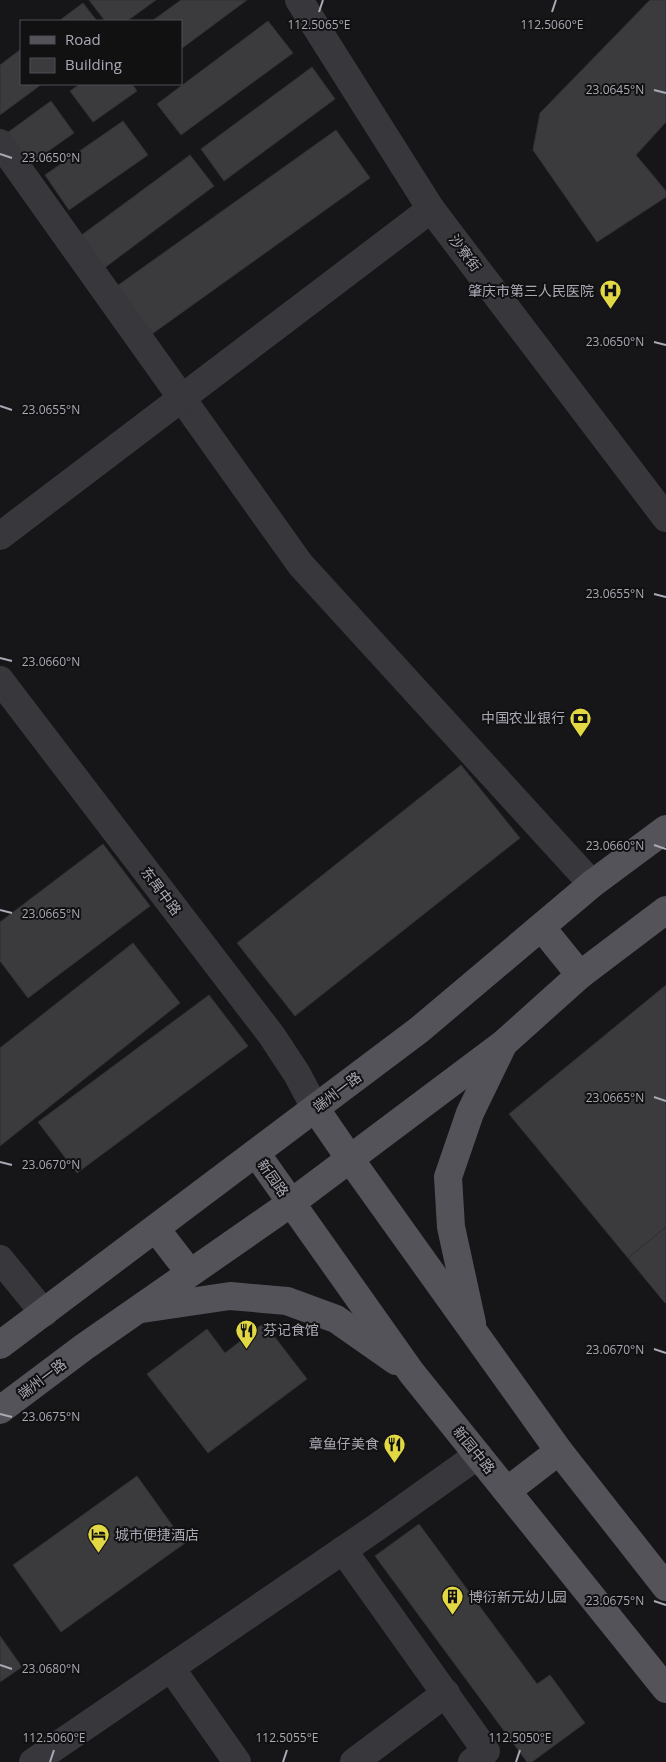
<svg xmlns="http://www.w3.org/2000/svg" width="666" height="1762" viewBox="0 0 666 1762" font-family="'Open Sans','Noto Sans SC',sans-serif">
	<rect width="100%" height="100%" fill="#161517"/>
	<g fill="#3b3b3e" stroke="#313033">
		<path d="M89,0H156L127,21H105Z"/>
		<path d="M181,0H247L181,49V21H152Z"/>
		<path d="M650,0H666V122L636,155L666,191V197L597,242L533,150L540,113Z"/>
		<path d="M83,3L97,21H59Z"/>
		<path d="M268,21L293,53L181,135L157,104Z"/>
		<path d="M21,49V84H42L0,115V65Z"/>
		<path d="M312,67L335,99L224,181L201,149Z"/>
		<path d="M80,84H132L137,91L93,122L70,91Z"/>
		<path d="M51,101L74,133L30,164L7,133Z"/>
		<path d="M123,121L148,155L69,210L45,175Z"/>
		<path d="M336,130L370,178L152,334L117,286Z"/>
		<path d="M190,155L214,186L103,269L79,237Z"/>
		<path d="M461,765L520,838L295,1016L237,943Z"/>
		<path d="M103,844L150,906L28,998L0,961V922Z"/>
		<path d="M133,943L180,1003L0,1146V1048Z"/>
		<path d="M666,985V1227L628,1258L509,1114Z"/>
		<path d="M209,995L248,1046L77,1173L38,1122Z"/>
		<path d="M666,1227V1302L665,1303L628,1258Z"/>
		<path d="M264,1323L307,1379L208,1453L147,1374L207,1329L225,1353Z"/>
		<path d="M137,1476L185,1543L61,1632L13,1565Z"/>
		<path d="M419,1524L537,1684L550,1675L585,1723L532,1762H527L375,1556Z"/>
		<path d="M0,1636L22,1667L0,1682Z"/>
	</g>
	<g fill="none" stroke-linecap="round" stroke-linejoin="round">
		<g stroke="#37373c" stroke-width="28">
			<path d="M299,0L431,209L666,518"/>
			<path d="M0,143L300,564L592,884"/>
			<path d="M0,536L431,209"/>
			<path d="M0,680L272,1036L297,1074L315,1108"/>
			<path d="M0,1259L44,1313"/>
			<path d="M343,1550L486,1751L472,1762"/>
			<path d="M171,1668L237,1762"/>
			<path d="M33,1762L377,1527L478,1455"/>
			<path d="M354,1762L446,1693"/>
		</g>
		<g stroke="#54535a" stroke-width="28">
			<path d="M542,928L580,975"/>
			<path d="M315,1108L350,1159L559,1451L666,1587"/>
			<path d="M256,1153L411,1372L666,1689"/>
			<path d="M156,1229L190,1273"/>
			<path d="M142,1309L230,1296L287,1301L336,1319L396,1361"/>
			<path d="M472,1323L451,1227L448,1177L470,1113L502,1047"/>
			<path d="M0,1345L419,1030L592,884L666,829"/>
			<path d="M0,1410L84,1347L291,1203L503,1044L580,975L666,910"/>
			<path d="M507,1491L559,1451"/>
		</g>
	</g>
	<path fill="none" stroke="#a9a9b6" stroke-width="2" d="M319,12L323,0M552,12L556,0M654,90L666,93M0,154L12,158M654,342L666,345M0,406L12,410M654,594L666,597M0,658L12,661M654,845L666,849M0,910L12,913M654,1097L666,1101M0,1162L12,1165M654,1349L666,1353M0,1414L12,1417M654,1601L666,1605M0,1665L12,1669M50,1762L54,1750M283,1762L287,1750M516,1762L520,1750"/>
	<defs>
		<symbol id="hospital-pin" viewBox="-11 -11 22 30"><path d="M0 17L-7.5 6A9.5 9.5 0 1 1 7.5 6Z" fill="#e1d844" stroke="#111112"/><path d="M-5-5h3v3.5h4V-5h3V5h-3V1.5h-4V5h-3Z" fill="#111"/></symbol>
		<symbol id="bank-pin" viewBox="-11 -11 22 30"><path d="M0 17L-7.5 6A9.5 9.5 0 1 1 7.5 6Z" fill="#e1d844" stroke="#111112"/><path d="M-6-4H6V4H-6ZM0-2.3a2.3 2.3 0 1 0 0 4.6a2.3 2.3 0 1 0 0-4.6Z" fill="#111"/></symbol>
		<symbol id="restaurant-pin" viewBox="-11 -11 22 30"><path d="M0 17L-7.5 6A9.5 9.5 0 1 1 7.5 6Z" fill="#e1d844" stroke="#111112"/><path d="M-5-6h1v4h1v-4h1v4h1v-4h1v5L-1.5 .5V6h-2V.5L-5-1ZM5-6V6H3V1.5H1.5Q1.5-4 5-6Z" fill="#111"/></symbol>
		<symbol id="hotel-pin" viewBox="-11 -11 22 30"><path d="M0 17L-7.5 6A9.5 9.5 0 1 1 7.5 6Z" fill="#e1d844" stroke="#111112"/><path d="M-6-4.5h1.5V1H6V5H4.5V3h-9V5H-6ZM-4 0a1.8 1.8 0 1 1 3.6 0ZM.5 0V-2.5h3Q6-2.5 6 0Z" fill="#111"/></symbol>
		<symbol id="building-pin" viewBox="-11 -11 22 30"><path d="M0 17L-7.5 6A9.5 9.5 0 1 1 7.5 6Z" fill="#e1d844" stroke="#111112"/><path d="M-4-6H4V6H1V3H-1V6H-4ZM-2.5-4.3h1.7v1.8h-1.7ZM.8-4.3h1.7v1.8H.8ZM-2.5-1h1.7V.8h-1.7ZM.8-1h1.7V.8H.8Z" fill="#111"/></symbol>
	</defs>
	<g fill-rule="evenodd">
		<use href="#hospital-pin" x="598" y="278" width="25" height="34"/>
		<use href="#bank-pin" x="568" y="706" width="25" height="34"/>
		<use href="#restaurant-pin" x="234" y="1318" width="25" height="34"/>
		<use href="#restaurant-pin" x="382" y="1432" width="25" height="34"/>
		<use href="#hotel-pin" x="86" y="1522" width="25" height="34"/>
		<use href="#building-pin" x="440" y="1584" width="25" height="34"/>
	</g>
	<g text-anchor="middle" stroke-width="4" stroke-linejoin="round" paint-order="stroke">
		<g font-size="14" fill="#a9a9b6" stroke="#111112">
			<text transform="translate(465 253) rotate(53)" y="5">沙寮街</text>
			<text transform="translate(161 891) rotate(53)" y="5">东禺中路</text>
			<text transform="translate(337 1092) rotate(-37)" y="5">端州一路</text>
			<text transform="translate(273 1178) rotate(55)" y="5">新园路</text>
			<text transform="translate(42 1379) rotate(-37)" y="5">端州一路</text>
			<text transform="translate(474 1450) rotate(51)" y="5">新园中路</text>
		</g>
		<g font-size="14" fill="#a9a9b6" stroke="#111112" text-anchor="end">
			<text x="594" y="296">肇庆市第三人民医院</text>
			<text x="565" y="723">中国农业银行</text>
			<text x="263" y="1335" text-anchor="start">芬记食馆</text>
			<text x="379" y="1449">章鱼仔美食</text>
			<text x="115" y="1540" text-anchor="start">城市便捷酒店</text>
			<text x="469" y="1602" text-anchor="start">博衍新元幼儿园</text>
		</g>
	</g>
	<g font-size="12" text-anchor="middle" fill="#a9a9b6" stroke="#111112" stroke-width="4" stroke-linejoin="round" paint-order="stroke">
		<text x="319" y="29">112.5065°E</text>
		<text x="552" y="29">112.5060°E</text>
		<text x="615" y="94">23.0645°N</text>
		<text x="51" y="162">23.0650°N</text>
		<text x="615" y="346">23.0650°N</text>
		<text x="51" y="414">23.0655°N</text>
		<text x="615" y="598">23.0655°N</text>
		<text x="51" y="666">23.0660°N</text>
		<text x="615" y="850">23.0660°N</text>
		<text x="51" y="918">23.0665°N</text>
		<text x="615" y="1102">23.0665°N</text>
		<text x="51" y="1169">23.0670°N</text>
		<text x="615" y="1354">23.0670°N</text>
		<text x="51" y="1421">23.0675°N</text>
		<text x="615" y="1605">23.0675°N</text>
		<text x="51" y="1673">23.0680°N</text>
		<text x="54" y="1742">112.5060°E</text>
		<text x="287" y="1742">112.5055°E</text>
		<text x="520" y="1742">112.5050°E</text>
	</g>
	<rect x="20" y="20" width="162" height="65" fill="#111112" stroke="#4e4e54"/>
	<rect x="30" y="36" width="25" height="8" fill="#54535a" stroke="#4e4e54"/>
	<text x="65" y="45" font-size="15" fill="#a9a9b6">Road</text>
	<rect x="30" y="58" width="25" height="15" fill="#3b3b3e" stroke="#4e4e54"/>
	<text x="65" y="70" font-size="15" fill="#a9a9b6">Building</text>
</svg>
